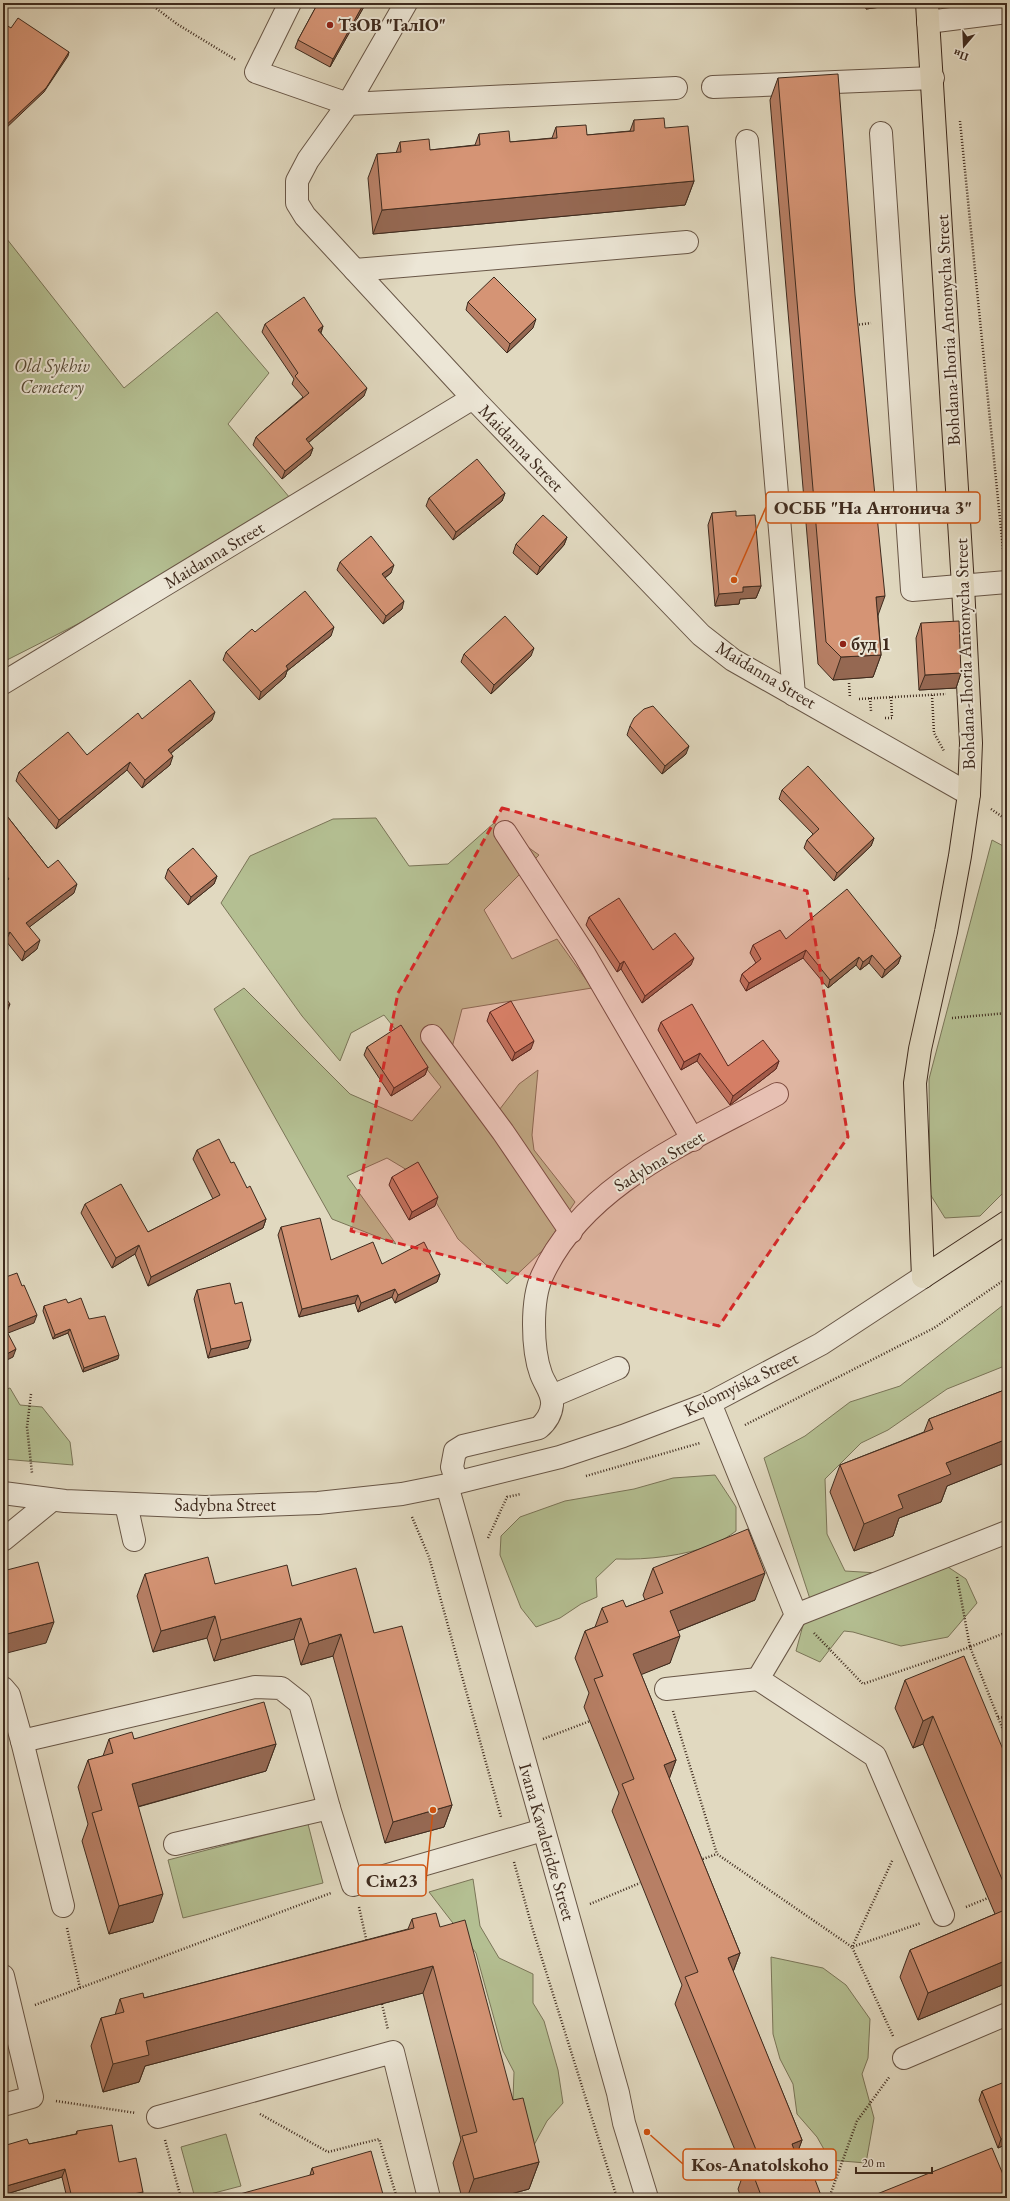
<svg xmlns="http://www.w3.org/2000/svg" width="1010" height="2201" viewBox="0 0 1010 2201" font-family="'EB Garamond',serif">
	<rect width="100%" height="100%" fill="#e1d9c0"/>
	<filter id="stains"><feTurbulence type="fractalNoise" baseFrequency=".005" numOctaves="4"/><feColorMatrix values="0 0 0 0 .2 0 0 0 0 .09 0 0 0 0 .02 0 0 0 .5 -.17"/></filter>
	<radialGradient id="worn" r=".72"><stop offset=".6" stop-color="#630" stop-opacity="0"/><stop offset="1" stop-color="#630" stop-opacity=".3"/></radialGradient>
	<g fill="#b4bf92" stroke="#7a7558">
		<path d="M3,234L124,388L217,312L269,373L228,424L290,498L131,597L3,662Z"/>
		<path d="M376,818L409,866L448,864L494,823L539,855L484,910L512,959L557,939L592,988L462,1009L449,1059L493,1118L519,1084L538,1070L532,1135L534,1150L575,1202L542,1251L507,1284L458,1239L422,1179L387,1158L347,1176L396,1244L332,1219L214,1009L244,988L350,1094L412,1121L441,1087L384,1015L351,1033L340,1061L302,1016L221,903L250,856L333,819Z"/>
		<path d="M992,840L1007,848V1189L980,1216L945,1218L930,1194L929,1079Z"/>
		<path d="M1007,1302V1365L947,1389L888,1430L861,1443L825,1479L827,1534L845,1571L878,1573L933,1557L966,1579L977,1603L948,1637L901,1646L853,1632L844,1631L820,1662L796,1651L810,1599L764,1458L805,1436L850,1402L900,1386Z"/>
		<path d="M10,1388L20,1405L42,1407L70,1442L73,1465L3,1459V1390Z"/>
		<path d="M715,1475L736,1507V1531C729,1536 722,1541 714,1544C685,1556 647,1560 616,1559L596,1578L597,1597L581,1604L560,1618L536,1627L521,1608L500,1555L501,1536L520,1517L565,1501L634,1489L673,1478Z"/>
		<path d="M308,1824L323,1883L183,1918L168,1860Z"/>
		<path d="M473,1879L480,1926L499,1958L533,1974V2003L544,2021L558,2070L563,2103L547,2121L534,2145L513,2099L514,2072L503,2051L476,1953L429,1892Z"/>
		<path d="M771,1957L823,1968L846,1985L870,2019L868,2058L862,2074L874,2118L866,2163L830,2160L817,2137L797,2114L793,2084L780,2059L773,2034Z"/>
		<path d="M226,2134L241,2186L195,2198L181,2147Z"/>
	</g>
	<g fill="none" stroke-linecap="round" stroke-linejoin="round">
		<defs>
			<g id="minor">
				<path d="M290,3L256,72L348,104L676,88"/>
				<path d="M406,3L348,104L308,160L297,181V203L305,216L473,398"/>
				<path d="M928,22L1007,12"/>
				<path d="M713,87L933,78"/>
				<path d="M881,133L912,590L1007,582"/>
				<path d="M747,141L794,695"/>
				<path d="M355,270L687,242"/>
				<path d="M3,683L473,398L701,635L733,660L969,794"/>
				<path d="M505,832L585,955L693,1140"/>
				<path d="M432,1036L503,1132L571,1232"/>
				<path d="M552,1396L618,1368"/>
				<path d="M710,1403L796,1615L758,1679L875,1756L943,1915"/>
				<path d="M457,1482L452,1467L455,1451L463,1446L539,1428C546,1422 551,1415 552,1405C553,1393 545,1385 541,1374C532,1349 531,1300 542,1276C584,1183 693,1140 777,1094"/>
				<path d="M447,1485L618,2093L624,2123L647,2198"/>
				<path d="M3,1493L65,1501L205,1507L318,1503L402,1494L447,1485L560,1457L623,1436L710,1403L821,1344L923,1277"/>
				<path d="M126,1504L134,1540"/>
				<path d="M3,1540L52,1500"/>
				<path d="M796,1615L1007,1532"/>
				<path d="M3,1688L9,1695L22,1741L255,1687L281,1688L300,1703L329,1808L353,1885L543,1830"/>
				<path d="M666,1689L758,1679"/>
				<path d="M22,1741L63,1906"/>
				<path d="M175,1844L329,1808"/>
				<path d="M3,1976L32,2097L3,2105"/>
				<path d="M904,2058L1007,2014"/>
				<path d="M158,2117L393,2052L429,2198"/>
			</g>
			<g id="major">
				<path d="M923,1277L915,1083L920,1049L946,932L960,856L969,794L971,743L963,586L927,3"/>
				<path d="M923,1277L1007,1222"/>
			</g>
		</defs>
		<use href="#minor" stroke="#685646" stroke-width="24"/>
		<use href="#major" stroke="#3f2b1e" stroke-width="24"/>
		<g stroke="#3f2b1e" stroke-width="2.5" stroke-dasharray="1 2" stroke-linecap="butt">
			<path d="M149,3L177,24L236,60"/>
			<path d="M960,121L1004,559"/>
			<path d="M856,325L871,323"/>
			<path d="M849,683L850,698"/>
			<path d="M932,695L934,733L944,751"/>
			<path d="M870,698L871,711"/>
			<path d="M859,699L946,694"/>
			<path d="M885,718H892L891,697"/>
			<path d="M991,809L1007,820"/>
			<path d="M952,1018L1007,1013"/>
			<path d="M31,1394L27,1427L32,1473"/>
			<path d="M745,1425L934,1328L1007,1278"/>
			<path d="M586,1476L700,1443"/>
			<path d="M412,1517L429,1557L501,1817"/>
			<path d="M488,1538L507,1497L521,1494"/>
			<path d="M957,1577L970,1647L1007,1632"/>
			<path d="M814,1633L863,1684L970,1647L1007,1740"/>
			<path d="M673,1711L717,1854L852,1947L921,1923"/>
			<path d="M998,1717L1007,1718"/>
			<path d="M543,1739L590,1721"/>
			<path d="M700,1860L717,1854"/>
			<path d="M514,1862L532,1927L617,2198"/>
			<path d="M590,1904L640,1883"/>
			<path d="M359,1907L367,1943"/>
			<path d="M966,1907L988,1898"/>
			<path d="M67,1928L80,1988"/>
			<path d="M382,2004L388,2030"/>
			<path d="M35,2005L331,1893"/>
			<path d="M893,2036L852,1947L893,1859"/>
			<path d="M56,2101L136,2113"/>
			<path d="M260,2114L328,2152L379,2139L397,2198"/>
			<path d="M165,2140L181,2198"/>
			<path d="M829,2198L857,2121L890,2076"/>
		</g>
		<use href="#minor" stroke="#ece6d6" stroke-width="22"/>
		<use href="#major" stroke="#e1d9c0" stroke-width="22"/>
	</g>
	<g fill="#b77f65" stroke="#3f2b1e">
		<path d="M318,3H366L330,67L295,48L298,40Z"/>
		<path d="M865,3H889L888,6L866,9Z"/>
		<path d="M778,78L878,615L881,655L873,677L833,680L818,664L770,100Z"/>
		<path d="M634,120L665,128L694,181L685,205L373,234L368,178L377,154L396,153L400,142L430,150L475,145L479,134L510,142L552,138L556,127L587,135L630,131Z"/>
		<path d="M1007,139V176L1005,145Z"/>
		<path d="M468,302L533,328L507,353L466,310Z"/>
		<path d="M265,324L323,326L321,333L364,396L308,443L313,448L310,456L282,479L253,445L256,437L303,397L292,384L294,379L262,332Z"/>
		<path d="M505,493L502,501L453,540L426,506L429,498Z"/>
		<path d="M712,513L736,516L761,586L756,598L740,599L739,604L715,606L708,525Z"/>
		<path d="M567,537L564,545L537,575L513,553L516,544Z"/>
		<path d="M340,562L391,573L385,578L402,609L383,624L337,570Z"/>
		<path d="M921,623L961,673L956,688L919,690L916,638Z"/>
		<path d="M255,632L331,636L287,671L285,677L259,700L223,660L226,652Z"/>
		<path d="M464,654L531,656L491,694L461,662Z"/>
		<path d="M142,719L212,720L171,753L170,765L142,788L127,770L56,829L16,781L19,772L87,755Z"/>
		<path d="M630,726L686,754L662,774L627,735Z"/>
		<path d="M782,790L874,838L871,846L834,881L804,848L807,840L813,834L779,799Z"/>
		<path d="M3,811L48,868L74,893L29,927L37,949L22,961L6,941L3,943Z"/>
		<path d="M168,869L217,876L214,884L188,905L165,878Z"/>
		<path d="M589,917L653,950L691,965L642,1003L621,969L617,972L586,925Z"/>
		<path d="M786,939L901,956L898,964L882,978L869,963L860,970L856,965L828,988L803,958L746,991L740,981L742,974L756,963L750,953L753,945Z"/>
		<path d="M490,1012L531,1049L512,1061L487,1021Z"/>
		<path d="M661,1022L728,1066L779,1061L776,1069L730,1105L697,1061L681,1070L658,1030Z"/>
		<path d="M367,1047L428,1067L425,1075L391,1096L364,1055Z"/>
		<path d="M197,1150L231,1163L266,1219L263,1228L148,1286L135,1254L112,1268L81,1213L85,1204L148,1232L213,1199L193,1159Z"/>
		<path d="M392,1177L435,1206L409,1220L389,1185Z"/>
		<path d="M281,1227L331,1260L382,1264L440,1274L437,1282L395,1303L392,1297L358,1312L355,1303L299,1317L278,1235Z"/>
		<path d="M197,1290L235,1304L248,1348L208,1358L194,1299Z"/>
		<path d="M68,1303L89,1319L118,1359L83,1372L68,1333L53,1339L43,1311L44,1306Z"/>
		<path d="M1007,1389V1462L947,1486L941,1502L899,1518L893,1536L854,1551L830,1492L840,1465L924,1432L929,1419Z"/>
		<path d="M653,1568L755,1600L678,1631L670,1663L641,1674L676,1760L669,1778L740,1953L733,1972L802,2140L796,2156L805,2180L822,2198H741L738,2189L744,2172L675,2004L682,1985L612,1811L619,1793L584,1707L589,1693L575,1658L585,1631L595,1627L602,1608L626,1607L645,1600L643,1595Z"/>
		<path d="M145,1574L215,1584L292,1586L374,1633L452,1805L444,1827L385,1843L333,1656L301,1665L294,1639L214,1661L207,1638L153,1652L137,1596Z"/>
		<path d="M905,1680L1007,1759V1983L918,2020L900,1977L910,1950L995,1914L923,1744L913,1748L895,1708Z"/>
		<path d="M109,1739H134L276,1744L266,1771L138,1807L153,1922L109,1934L82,1841L88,1824L78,1787L88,1760L103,1756Z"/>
		<path d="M412,1919L440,1927L513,2100L539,2162L529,2189L496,2198H462L453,2163L461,2140L423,1993L145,2066L139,2082L103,2092L91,2046L101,2018L115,2015L120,1999L144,1998L408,1929Z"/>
		<path d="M982,2091L1007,2144L998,2148L979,2100Z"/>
		<path d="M77,2131L119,2162L141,2198H67L62,2177L3,2195V2146L29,2144L76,2134Z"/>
		<path d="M312,2168L384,2198L310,2175Z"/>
	</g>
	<g fill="#956852" stroke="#3f2b1e">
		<path d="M364,3H366L330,67L333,59Z"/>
		<path d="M868,3H889L888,6L866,9Z"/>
		<path d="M69,52L68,56L44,92L3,131V128Z"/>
		<path d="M694,181L685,205L373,234L382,210Z"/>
		<path d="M536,319L533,328L507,353L510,344Z"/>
		<path d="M323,326L320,334L318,330Z"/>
		<path d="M367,388L364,396L303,447L306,439Z"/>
		<path d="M313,448L310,456L282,479L285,471Z"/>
		<path d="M505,493L502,501L453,540L456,532Z"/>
		<path d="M567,537L564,545L537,575L540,567Z"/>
		<path d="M394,565L391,573L379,582L382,574Z"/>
		<path d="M761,586L756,598L740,599L739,604L715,606L719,594L743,587Z"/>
		<path d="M885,596L877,618L876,597Z"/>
		<path d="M404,601L402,609L383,624L386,616Z"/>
		<path d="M334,627L331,636L287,671L285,677L259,700L261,692L286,666Z"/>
		<path d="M534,648L531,656L491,694L494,685Z"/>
		<path d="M881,655L873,677L833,680L841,657Z"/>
		<path d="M961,673L956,688L919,690L925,675Z"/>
		<path d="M215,712L212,720L165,758L168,750Z"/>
		<path d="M689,746L686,754L662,774L665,766Z"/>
		<path d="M173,756L170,765L142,788L145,780Z"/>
		<path d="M130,762L127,770L56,829L59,820Z"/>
		<path d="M874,838L871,846L834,881L837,873Z"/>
		<path d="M217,876L214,884L188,905L191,897Z"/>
		<path d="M77,884L74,893L23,932L26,923Z"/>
		<path d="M10,932L6,941L3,943V937Z"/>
		<path d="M40,940L37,949L22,961L25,952Z"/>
		<path d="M806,950L803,958L746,991L749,983Z"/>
		<path d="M872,955L869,963L860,970L863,962Z"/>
		<path d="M901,956L898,964L882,978L885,970Z"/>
		<path d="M859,957L856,965L828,988L830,980Z"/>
		<path d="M694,958L691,965L642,1003L645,996Z"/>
		<path d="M624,961L621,969L617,972L620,964Z"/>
		<path d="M10,1004L7,1012L3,1015V1008Z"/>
		<path d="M534,1041L531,1049L512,1061L515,1053Z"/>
		<path d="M700,1053L697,1061L681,1070L684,1062Z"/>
		<path d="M779,1061L776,1069L730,1105L733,1096Z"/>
		<path d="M428,1067L425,1075L391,1096L394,1088Z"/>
		<path d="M438,1197L435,1206L409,1220L412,1212Z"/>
		<path d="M266,1219L263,1228L148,1286L151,1277Z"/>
		<path d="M139,1245L135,1254L112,1268L116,1258Z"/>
		<path d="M440,1274L437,1282L395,1303L398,1295Z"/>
		<path d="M395,1289L392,1297L358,1312L361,1303Z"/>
		<path d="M358,1295L355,1303L299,1317L302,1309Z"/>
		<path d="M37,1315L34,1323L3,1335L5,1328Z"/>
		<path d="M70,1329L68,1333L53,1339L55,1335Z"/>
		<path d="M251,1340L248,1348L208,1358L211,1349Z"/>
		<path d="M16,1349L13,1357L3,1362V1356Z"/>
		<path d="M119,1355L118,1359L83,1372L84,1368Z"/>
		<path d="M1007,1439V1462L947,1486L941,1502L899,1518L893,1536L854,1551L864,1524L898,1495L946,1463Z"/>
		<path d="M765,1573L755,1600L660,1638L670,1611Z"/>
		<path d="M215,1616L207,1638L153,1652L161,1631Z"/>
		<path d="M301,1618L294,1639L214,1661L221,1640Z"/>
		<path d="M54,1622L46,1643L3,1654V1635Z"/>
		<path d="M341,1634L333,1656L301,1665L309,1644Z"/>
		<path d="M680,1636L670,1663L623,1682L633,1654Z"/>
		<path d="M933,1716L923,1744L913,1748L923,1721Z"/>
		<path d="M276,1744L266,1771L122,1811L132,1784Z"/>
		<path d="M676,1760L666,1788L664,1765Z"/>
		<path d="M452,1805L444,1827L385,1843L393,1822Z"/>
		<path d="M163,1894L153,1922L109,1934L119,1906Z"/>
		<path d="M740,1953L730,1980L728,1958Z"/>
		<path d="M1007,1960V1983L918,2020L928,1993Z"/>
		<path d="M433,1966L423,1993L145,2066L139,2082L103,2092L113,2064L146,2041Z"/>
		<path d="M1007,2137V2144L998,2148L1001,2139Z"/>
		<path d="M802,2140L792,2168V2144Z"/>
		<path d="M539,2162L529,2189L496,2198H467L474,2179Z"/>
		<path d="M65,2169L62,2177L3,2195V2187Z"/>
		<path d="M143,2192L141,2198H114Z"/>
	</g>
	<g fill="#d59475" stroke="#3f2b1e">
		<path d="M318,3H364L333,59L298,40Z"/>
		<path d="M18,18L69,52L46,88L3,128V23L11,28Z"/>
		<path d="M838,74L855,295L885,596L876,597L881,655L841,657L826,642L778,78Z"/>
		<path d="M664,118L665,128L688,126L694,181L382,210L377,154L401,152L400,142L429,139L430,150L480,145L479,134L509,131L510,142L557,138L556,127L586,125L587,135L634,131V120Z"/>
		<path d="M494,277L536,319L510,344L468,302Z"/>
		<path d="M304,297L323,326L318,330L367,388L306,439L313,448L285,471L256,437L309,393L295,376L298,373L265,324Z"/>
		<path d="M477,459L505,493L456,532L429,498Z"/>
		<path d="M736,511V516L755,515L761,586L743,587V592L719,594L712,513Z"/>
		<path d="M543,515L567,537L540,567L516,544Z"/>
		<path d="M371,536L394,565L382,574L404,601L386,616L340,562Z"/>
		<path d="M305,591L334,627L286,666L288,669L261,692L226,652L252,629L255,632Z"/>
		<path d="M505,616L534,648L494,685L464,654Z"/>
		<path d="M959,621L961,673L925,675L921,623Z"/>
		<path d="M190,680L215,712L168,750L173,756L145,780L130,762L59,820L19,772L68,732L87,755L138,713L142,719Z"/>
		<path d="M653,706L689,746L665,766L630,726L634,718L644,709Z"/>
		<path d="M808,766L874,838L837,873L807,840L819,829L782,790Z"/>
		<path d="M3,811L48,868L58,860L77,884L26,923L40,940L25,952L10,932L3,937V884L9,879L3,871Z"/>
		<path d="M193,848L217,876L191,897L168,869Z"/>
		<path d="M847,889L901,956L885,970L872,955L863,962L859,957L830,980L806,950L749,983L742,974L761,959L753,945L780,930L786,939Z"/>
		<path d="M619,898L653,950L675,933L694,958L645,996L624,961L620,964L589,917Z"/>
		<path d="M3,994L10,1004L3,1008Z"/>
		<path d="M511,1001L534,1041L515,1053L490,1012Z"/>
		<path d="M692,1004L728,1066L763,1040L779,1061L733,1096L700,1053L684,1062L661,1022Z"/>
		<path d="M401,1025L428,1067L394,1088L367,1047Z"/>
		<path d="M219,1139L231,1163L234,1162L247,1188L250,1186L266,1219L151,1277L139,1245L116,1258L85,1204L121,1184L148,1232L220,1195L197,1150Z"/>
		<path d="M418,1162L438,1197L412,1212L392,1177Z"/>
		<path d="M320,1218L331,1260L373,1242L382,1264L424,1242L440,1274L398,1295L395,1289L361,1303L358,1295L302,1309L281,1227Z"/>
		<path d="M17,1273L22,1286L24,1285L37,1315L5,1328L16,1349L3,1356V1278Z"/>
		<path d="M230,1283L235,1304L242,1302L251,1340L211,1349L197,1290Z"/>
		<path d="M81,1298L89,1319L105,1316L119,1355L84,1368L70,1329L55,1335L44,1306L66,1299L68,1303Z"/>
		<path d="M1007,1389V1439L946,1463L951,1474L898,1495L903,1508L864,1524L840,1465L933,1429L929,1419Z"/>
		<path d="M748,1529L765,1573L670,1611L680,1636L633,1654L676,1760L664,1765L740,1953L728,1958L802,2140L792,2144L805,2180L814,2177L822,2198H762L748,2161L759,2157L685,1977L698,1972L622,1784L634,1779L594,1679L603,1676L585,1631L608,1622L602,1608L623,1600L626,1607L663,1593L653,1568Z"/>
		<path d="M208,1557L215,1584L287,1565L292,1586L356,1568L374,1633L402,1626L452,1805L393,1822L341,1634L309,1644L301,1618L221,1640L215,1616L161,1631L145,1574Z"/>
		<path d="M38,1562L54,1622L3,1635V1571Z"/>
		<path d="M964,1656L1007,1759V1891L933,1716L923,1721L905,1680Z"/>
		<path d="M264,1702L276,1744L132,1784L163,1894L119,1906L92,1813L102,1810L88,1760L113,1753L109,1739L132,1732L134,1739Z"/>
		<path d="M1007,1909V1960L928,1993L910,1950Z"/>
		<path d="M436,1913L440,1927L465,1920L513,2100L523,2098L539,2162L474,2179L462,2136L477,2132L433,1966L146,2041L149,2055L113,2064L101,2018L124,2012L120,1999L143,1993L144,1998L414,1928L412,1919Z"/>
		<path d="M1007,2081V2137L1001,2139L982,2091Z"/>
		<path d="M112,2125L119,2162L136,2158L143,2192L114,2198H72L65,2169L3,2187V2146L27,2139L29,2144L77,2134V2131Z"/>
		<path d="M992,2148L1007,2184V2198H867Z"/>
		<path d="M371,2151L384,2198H225L314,2174L312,2168Z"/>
	</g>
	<path fill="#d62828" fill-opacity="0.2" stroke="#d62828" stroke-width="3" stroke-dasharray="8 5" stroke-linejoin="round" d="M502,808L807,891L848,1137L719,1326L351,1231L398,993Z"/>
	<g fill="#8f2418" stroke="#ece6d6" stroke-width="1.5">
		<circle cx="330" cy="25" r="4"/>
		<circle cx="843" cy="644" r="4"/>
	</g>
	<g text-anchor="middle" stroke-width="4" stroke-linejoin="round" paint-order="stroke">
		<g font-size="18" font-weight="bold" fill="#3f2b1e" stroke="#ece6d6" text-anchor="start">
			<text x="338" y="31">ТзОВ "ГалІО"</text>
			<text x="851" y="650">буд 1</text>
		</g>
		<g font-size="18" fill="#3f2b1e" stroke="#ece6d6">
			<text transform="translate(948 330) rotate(-93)" y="6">Bohdana-Ihoria Antonycha Street</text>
			<text transform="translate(521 448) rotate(46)" y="6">Maidanna Street</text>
			<text transform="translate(214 555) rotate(-31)" y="6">Maidanna Street</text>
			<text transform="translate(965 654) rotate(-92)" y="6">Bohdana-Ihoria Antonycha Street</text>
			<text transform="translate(766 675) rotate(31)" y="6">Maidanna Street</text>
			<text transform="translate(659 1161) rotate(-31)" y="6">Sadybna Street</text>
			<text transform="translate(741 1384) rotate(-26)" y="6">Kolomyiska Street</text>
			<text x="225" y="1511">Sadybna Street</text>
			<text transform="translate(547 1842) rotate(74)" y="6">Ivana Kavaleridze Street</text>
		</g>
		<g font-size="18" font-style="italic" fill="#564935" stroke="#ece6d6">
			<text x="52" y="372">Old Sykhiv<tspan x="52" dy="21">Cemetery</tspan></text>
		</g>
	</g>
	<path fill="none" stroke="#cf520f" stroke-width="1.5" d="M734 580L766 507M433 1810L426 1881M647 2132L683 2164"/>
	<g fill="#cf520f" stroke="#ece6d6" stroke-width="1.5">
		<circle cx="734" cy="580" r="4"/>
		<circle cx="433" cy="1810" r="4"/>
		<circle cx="647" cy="2132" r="4"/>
	</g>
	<g fill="#ece6d6" stroke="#cf520f" stroke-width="1.5">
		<rect x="766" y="492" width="214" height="31" rx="4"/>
		<rect x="358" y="1865" width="68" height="31" rx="4"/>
		<rect x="683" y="2149" width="153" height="31" rx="4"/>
	</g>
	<g font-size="19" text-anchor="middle" font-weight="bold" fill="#3f2b1e">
		<text x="873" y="514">ОСББ "На Антонича 3"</text>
		<text x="392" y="1887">Сім23</text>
		<text x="760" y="2171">Kos-Anatolskoho</text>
	</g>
	<rect width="1010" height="2201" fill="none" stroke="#e1d9c0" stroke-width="16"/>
	<rect x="4" y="4" width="1002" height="2193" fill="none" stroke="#3f2b1e" stroke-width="2"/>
	<rect x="8" y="8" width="994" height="2185" fill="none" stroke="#3f2b1e"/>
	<g transform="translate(964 46) rotate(199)" stroke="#ece6d6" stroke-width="3" paint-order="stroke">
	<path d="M0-3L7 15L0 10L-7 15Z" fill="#3f2b1e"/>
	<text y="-6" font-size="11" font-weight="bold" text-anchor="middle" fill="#3f2b1e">Пн</text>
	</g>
	<path d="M856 2167v6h76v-6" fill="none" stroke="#3f2b1e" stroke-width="2"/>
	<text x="862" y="2167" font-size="12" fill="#3f2b1e" stroke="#ece6d6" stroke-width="3" paint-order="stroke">20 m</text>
	<rect width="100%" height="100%" filter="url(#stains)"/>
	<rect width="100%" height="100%" fill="url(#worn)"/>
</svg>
